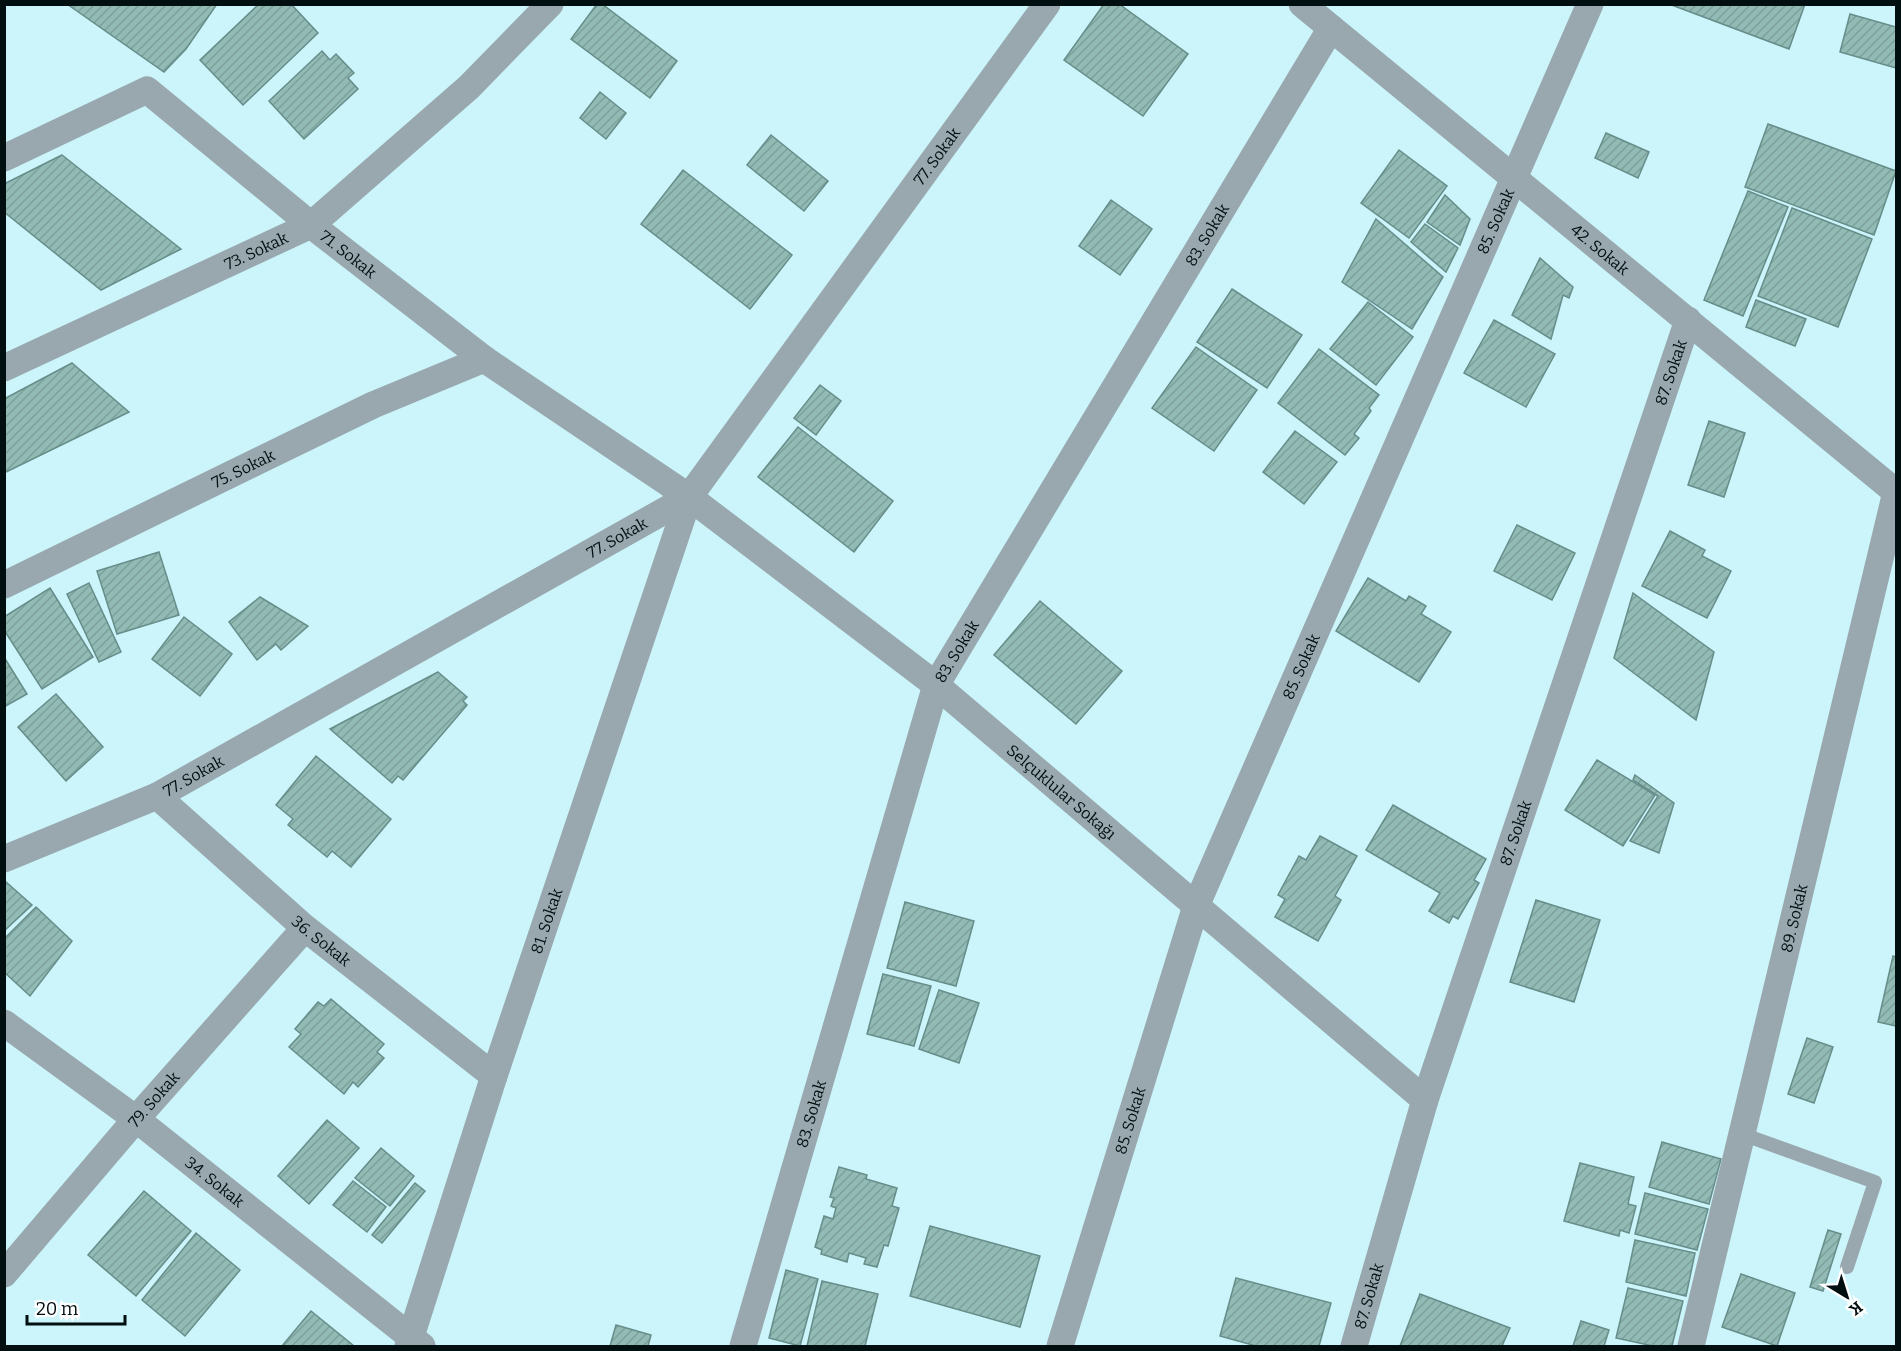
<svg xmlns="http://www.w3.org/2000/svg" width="1901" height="1351" viewBox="0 0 1901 1351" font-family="Bitter,serif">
	<defs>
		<pattern id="building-hatch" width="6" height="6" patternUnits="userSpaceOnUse" patternTransform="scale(1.5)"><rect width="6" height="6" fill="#93bbb6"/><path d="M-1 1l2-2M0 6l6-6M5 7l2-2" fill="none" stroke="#7da09b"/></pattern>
	</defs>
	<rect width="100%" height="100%" fill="#cbf5fb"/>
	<g fill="url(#building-hatch)" stroke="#668d89" stroke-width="1.5">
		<path d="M67,4H217L186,49L164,72Z"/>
		<path d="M259,4H291L318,33L243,105L200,60Z"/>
		<path d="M597,4H602L677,61L650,98L571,39Z"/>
		<path d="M1104,4H1119L1188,54L1143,116L1064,60Z"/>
		<path d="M1669,4H1805L1789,49Z"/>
		<path d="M1850,14L1896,27V68L1840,52Z"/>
		<path d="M322,51L330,60L336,54L354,73L348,78L358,89L304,139L269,101Z"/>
		<path d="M600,92L626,113L606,139L580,118Z"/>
		<path d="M1768,124L1896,171L1874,235L1745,187Z"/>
		<path d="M1606,133L1649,152L1638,178L1595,158Z"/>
		<path d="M771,135L828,181L804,211L747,165Z"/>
		<path d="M1399,150L1447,186L1409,238L1361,203Z"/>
		<path d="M62,155L181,249L101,290L4,212V184Z"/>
		<path d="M683,170L792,255L750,309L641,224Z"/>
		<path d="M1748,191L1788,207L1743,316L1704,300Z"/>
		<path d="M1445,195L1470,219L1460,245L1427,222Z"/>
		<path d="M1111,200L1152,229L1120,275L1079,246Z"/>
		<path d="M1792,208L1872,239L1838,327L1758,296Z"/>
		<path d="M1376,219L1443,277L1412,329L1342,282Z"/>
		<path d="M1425,224L1458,248L1446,272L1411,242Z"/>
		<path d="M1540,258L1573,287L1569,298L1563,295L1551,339L1512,315Z"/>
		<path d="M1232,289L1302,335L1267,388L1197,342Z"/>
		<path d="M1756,300L1806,319L1795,346L1746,327Z"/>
		<path d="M1368,302L1413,337L1376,385L1330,349Z"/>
		<path d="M1494,320L1555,354L1526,407L1464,373Z"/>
		<path d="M1196,347L1257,390L1214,451L1152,408Z"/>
		<path d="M1319,349L1379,395L1369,408L1371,411L1354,434L1359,438L1345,455L1278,403Z"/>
		<path d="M72,363L129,412L4,473V399Z"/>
		<path d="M820,385L841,401L816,435L794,418Z"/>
		<path d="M1709,421L1745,433L1724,497L1688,485Z"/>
		<path d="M798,427L893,501L854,552L758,477Z"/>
		<path d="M1295,431L1337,462L1304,504L1263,472Z"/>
		<path d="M1517,525L1575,553L1552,600L1494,571Z"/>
		<path d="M1670,531L1705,550L1702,556L1731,571L1707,618L1642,586Z"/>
		<path d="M159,552L179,615L117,634L97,571Z"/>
		<path d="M1368,578L1406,601L1409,596L1426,606L1421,614L1451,632L1419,682L1336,631Z"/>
		<path d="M89,583L121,652L99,662L67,594Z"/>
		<path d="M50,588L93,657L42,689L4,630V617Z"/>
		<path d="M1633,593L1714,652L1696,720L1614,658Z"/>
		<path d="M260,597L308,626L281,650L276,644L257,660L229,622Z"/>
		<path d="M1040,601L1122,671L1076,724L994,655Z"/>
		<path d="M184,617L232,654L200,696L152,659Z"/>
		<path d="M4,657L27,694L4,707Z"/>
		<path d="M438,672L467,697L463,701L467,705L403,780L398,776L392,783L330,729Z"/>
		<path d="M56,694L103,747L66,781L18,727Z"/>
		<path d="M316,756L391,819L351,867L332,851L327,857L288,825L293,819L276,805Z"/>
		<path d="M1597,760L1655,795L1623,846L1565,810Z"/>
		<path d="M1635,775L1674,803L1659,853L1630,841L1658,796L1633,780Z"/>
		<path d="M1393,805L1486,859L1474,880L1479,883L1458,919L1453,916L1449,923L1429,911L1440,893L1366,850Z"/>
		<path d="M1320,836L1357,856L1335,896L1341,900L1318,941L1275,917L1285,899L1278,895L1299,856L1306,860Z"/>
		<path d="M4,882H6L32,905L4,931Z"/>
		<path d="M1536,900L1600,920L1574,1002L1510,982Z"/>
		<path d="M905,902L974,921L956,986L887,968Z"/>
		<path d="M36,907L72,941L30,996L4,972V939Z"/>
		<path d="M1893,956L1896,957V1026L1878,1022Z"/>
		<path d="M883,974L931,986L914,1046L867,1034Z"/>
		<path d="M939,990L979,1003L959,1063L919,1049Z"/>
		<path d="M331,999L384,1044L377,1052L384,1058L358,1087L353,1082L344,1094L289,1047L301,1034L295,1029L318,1002L324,1006Z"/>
		<path d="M1807,1038L1833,1047L1814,1103L1788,1094Z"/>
		<path d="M327,1120L359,1148L309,1204L278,1176Z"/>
		<path d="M1662,1142L1721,1159L1709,1204L1649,1187Z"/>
		<path d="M381,1148L414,1176L390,1206L355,1178Z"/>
		<path d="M1580,1163L1634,1177L1628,1204L1636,1206L1629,1233L1620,1230L1619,1236L1564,1221Z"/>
		<path d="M839,1167L867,1175L866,1179L897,1188L892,1206L899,1208L888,1246L884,1245L877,1267L864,1264L866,1258L849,1253L847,1262L821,1254L822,1250L815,1247L824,1216L833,1219L836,1208L831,1206L834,1198L830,1197Z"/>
		<path d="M353,1181L386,1207L367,1232L333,1205Z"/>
		<path d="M415,1183L425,1191L382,1243L372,1235Z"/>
		<path d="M144,1191L191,1231L136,1296L88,1255Z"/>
		<path d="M1645,1193L1708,1209L1697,1250L1635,1234Z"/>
		<path d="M930,1226L1040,1256L1020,1327L910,1296Z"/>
		<path d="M1828,1230L1841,1234L1823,1291L1810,1287Z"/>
		<path d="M196,1233L240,1270L185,1336L142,1300Z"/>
		<path d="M1635,1240L1695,1253L1686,1296L1626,1282Z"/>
		<path d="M786,1270L818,1279L800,1346L769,1338Z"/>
		<path d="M1741,1274L1795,1293L1777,1346L1722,1327Z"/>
		<path d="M1236,1278L1331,1303L1319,1346H1256L1220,1336Z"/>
		<path d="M822,1281L878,1294L865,1346H807Z"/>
		<path d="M1628,1288L1683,1301L1672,1346H1653L1616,1338Z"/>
		<path d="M1420,1294L1510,1328L1502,1346H1400Z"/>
		<path d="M311,1311L354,1346H282Z"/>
		<path d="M1581,1321L1609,1330L1604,1346H1573Z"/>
		<path d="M616,1325L651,1335L648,1346H610Z"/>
	</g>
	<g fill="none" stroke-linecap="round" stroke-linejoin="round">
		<path stroke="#98a8ae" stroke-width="14" d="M1742,1134L1875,1182L1847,1267"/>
		<g stroke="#98a8ae" stroke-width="27">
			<path id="s1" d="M1302,4L1896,492"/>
			<path id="s2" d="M4,158L147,90L311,225L484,359L689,497L936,685L1425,1100"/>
			<path id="s3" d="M4,368L311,225L469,87L550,4"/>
			<path id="s4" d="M4,585L373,405L484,359"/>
			<path id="s5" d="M157,796L305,928L494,1076"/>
			<path id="s6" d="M4,859L157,796L689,497L1047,4"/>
			<path id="s7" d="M4,1023L136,1119L422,1346"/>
			<path id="s8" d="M4,1274L136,1119L305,928"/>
			<path id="s9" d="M408,1346L494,1076L689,497"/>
			<path id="s10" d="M743,1346L936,685L1331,28"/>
			<path id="s11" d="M1060,1346L1196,906L1590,4"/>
			<path id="s12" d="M1354,1346L1425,1100L1688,320"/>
			<path id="s13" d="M1691,1346L1896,492"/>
		</g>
	</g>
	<g text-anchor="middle" stroke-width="4.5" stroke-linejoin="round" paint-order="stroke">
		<g font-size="16" fill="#020f11" stroke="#fff">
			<text dy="6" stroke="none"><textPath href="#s6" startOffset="1197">77. Sokak</textPath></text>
			<text dy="6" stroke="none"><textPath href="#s11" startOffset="1208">85. Sokak</textPath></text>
			<text dy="6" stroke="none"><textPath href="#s10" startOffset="1214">83. Sokak</textPath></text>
			<text dy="6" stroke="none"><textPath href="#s1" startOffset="386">42. Sokak</textPath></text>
			<text dy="6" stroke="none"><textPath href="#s3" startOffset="278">73. Sokak</textPath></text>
			<text dy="6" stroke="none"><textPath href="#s2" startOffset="418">71. Sokak</textPath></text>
			<text dy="6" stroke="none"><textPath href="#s12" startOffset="1024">87. Sokak</textPath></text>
			<text dy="6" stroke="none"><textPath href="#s4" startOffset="266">75. Sokak</textPath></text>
			<text dy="6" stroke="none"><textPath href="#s6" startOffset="693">77. Sokak</textPath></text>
			<text dy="6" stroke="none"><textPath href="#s10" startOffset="728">83. Sokak</textPath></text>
			<text dy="6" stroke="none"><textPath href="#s11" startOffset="722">85. Sokak</textPath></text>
			<text dy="6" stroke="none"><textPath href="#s6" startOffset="207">77. Sokak</textPath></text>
			<text dy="6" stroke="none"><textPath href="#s2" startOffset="1312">Selçuklular Sokağı</textPath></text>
			<text dy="6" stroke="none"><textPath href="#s12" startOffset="538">87. Sokak</textPath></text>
			<text dy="6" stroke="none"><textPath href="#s13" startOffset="440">89. Sokak</textPath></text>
			<text dy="6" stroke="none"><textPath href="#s9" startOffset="447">81. Sokak</textPath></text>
			<text dy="6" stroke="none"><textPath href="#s5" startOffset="219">36. Sokak</textPath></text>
			<text dy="6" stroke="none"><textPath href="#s8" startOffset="230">79. Sokak</textPath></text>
			<text dy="6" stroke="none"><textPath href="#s10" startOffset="242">83. Sokak</textPath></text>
			<text dy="6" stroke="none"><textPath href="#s11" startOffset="236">85. Sokak</textPath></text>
			<text dy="6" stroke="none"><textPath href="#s7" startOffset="264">34. Sokak</textPath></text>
			<text dy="6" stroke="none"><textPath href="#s12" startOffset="52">87. Sokak</textPath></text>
		</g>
	</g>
	<rect width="1901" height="1351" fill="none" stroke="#020f11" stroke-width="12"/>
	<g transform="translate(1847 1297) rotate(142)" stroke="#ffffff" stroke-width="4.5" paint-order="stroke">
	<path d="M0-4.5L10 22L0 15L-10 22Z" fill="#020f11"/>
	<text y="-9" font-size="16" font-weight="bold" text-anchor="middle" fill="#020f11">K</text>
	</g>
	<path d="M27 1315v9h98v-9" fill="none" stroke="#020f11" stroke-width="3"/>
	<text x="36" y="1315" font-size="18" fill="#020f11" stroke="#ffffff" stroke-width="4.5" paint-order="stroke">20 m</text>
</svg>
